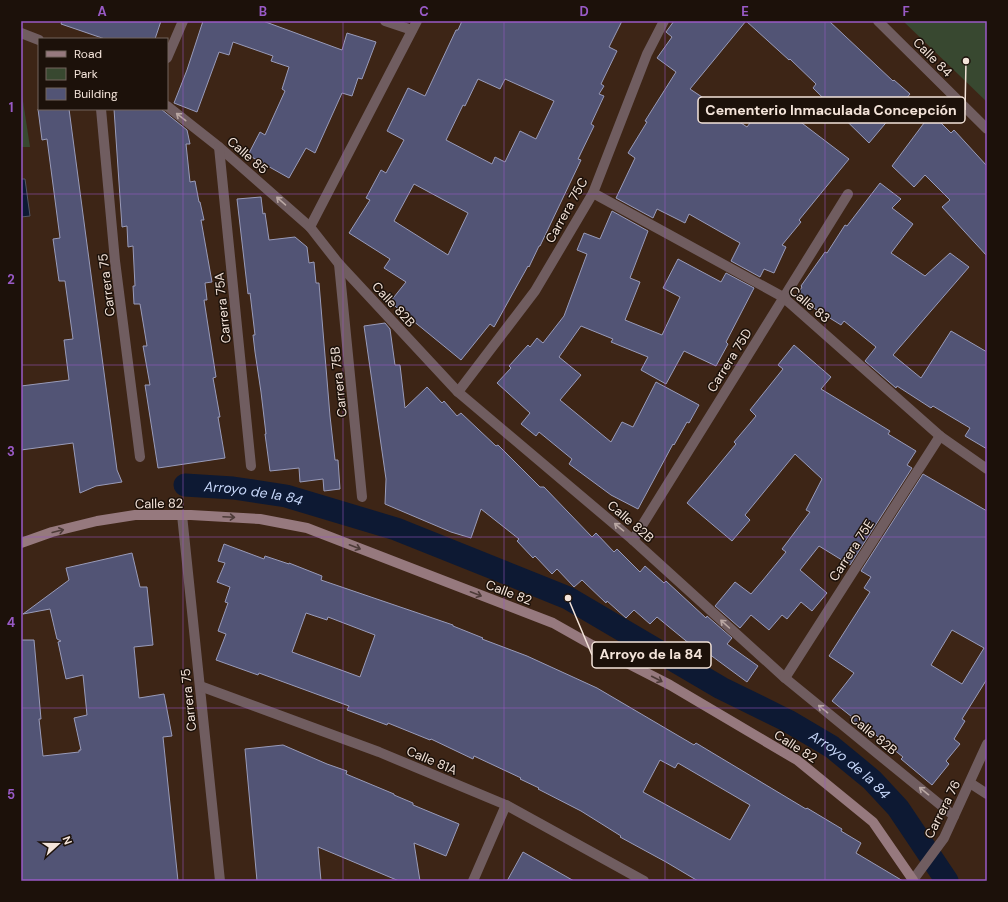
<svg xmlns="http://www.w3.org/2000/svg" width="1008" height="902" viewBox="0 0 1008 902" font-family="'DM Sans',sans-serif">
	<rect width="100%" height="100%" fill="#3d2516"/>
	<g fill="#384830">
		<path d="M903,21H987V102Z"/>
		<path d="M21,88L30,147H21Z"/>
	</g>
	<path fill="#0d1933" stroke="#525665" d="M21,179H25L30,216L21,217Z"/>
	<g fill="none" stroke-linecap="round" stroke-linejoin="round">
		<path stroke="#0d1933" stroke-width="23" id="s1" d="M185,485L233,488L286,496L396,529L568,598L721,688L788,721L832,747L872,780L898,808L947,881"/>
	</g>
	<g fill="#525475" stroke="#999bb9" fill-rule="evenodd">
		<path d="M62,21H161L155,39H105L61,24Z"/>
		<path d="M203,21H263L342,50L347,33L376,42L362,79L358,78L352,96L342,93L315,153L306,148L289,178L248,155L260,132L265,135L285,91L282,89L289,67L271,61L273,56L233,42L229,55L219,52L197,112L174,103L187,70Z"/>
		<path d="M462,21H622L609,47L617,51L601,84L604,86L599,94L604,96L591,124L594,126L578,159L581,160L540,246H539L529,267L528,266L494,327L490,324L461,360L390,302L406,282L384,268L390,259L349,233L370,200L366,198L381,170L386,173L404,140L387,131L408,88L425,96L456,30H458ZM478,79L500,89L505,79L554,101L536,139L520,131L505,162L495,157L492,164L446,140L463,105L465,106ZM414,184L468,213L448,255L394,221Z"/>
		<path d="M674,21H829L893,81L894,80L910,94L869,143L813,88L816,84L790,59L789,60L746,21L690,89L747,127L769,98L849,159L799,220L801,222L782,245L786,247L774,273L764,269L760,277L731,261L740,243L689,214L685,223L657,209L653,218L616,198L635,158L628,153L647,122L645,121L676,72L657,58L672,37L666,32Z"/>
		<path d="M38,109H69L117,470L122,482L96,486L80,493L73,443L21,450V386L69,380L64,340L73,339L65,281H59L53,239L60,238L47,139L42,140Z"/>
		<path d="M114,109H161L187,130L190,144H186L190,182L195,181L199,202H200L204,220H201L212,282L205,283L207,300H204L216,377L213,378L220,417H218L225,458L158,468L145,385H150L143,346H147L140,304H134L133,286H135L133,246L128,247L127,226L122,227Z"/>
		<path d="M930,115L937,121L938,120L951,133L954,130L987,166V256L942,207L950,200L925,175L914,187L892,166Z"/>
		<path d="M880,183L901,199L892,208L913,224L891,253L925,276L950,253L969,267L893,355L921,378L951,331L987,352V449L965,436L970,428L933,406L931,408L897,386L896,388L865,361L876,347L844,321L841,325L796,297L802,287L801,286L825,252L827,253L845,225L847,226Z"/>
		<path d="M261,197L263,214L265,213L269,240L295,237L307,247L309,263L314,262L316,283H319L330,416L335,460H338L340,489L324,491L323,479L300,482L299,468L270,471L265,434H266L261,392L255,352L253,335H255L250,293L248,294L237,199Z"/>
		<path d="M612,211L648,231L630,278L640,282L625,320L662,335L680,297L663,288L678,259L721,282L726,273L754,288L726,342L728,344L716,366L684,351L666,384L641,370L648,357L611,342L613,339L581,326L559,357L581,375L560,400L611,442L622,422L633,427L656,382L699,405L689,423L687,422L674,445L673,444L638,509L611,495L569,464L572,459L539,432L536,436L521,424L530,413L497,383L511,368L509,366L528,345L530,347L537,338L543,343L564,316L587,254L577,250L584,233L600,239Z"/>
		<path d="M385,323L390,329L395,365H400L405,408L427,387L442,403L444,401L457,416L461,413L496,446L498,445L540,487H544L592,537L596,533L614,552L617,549L640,572L645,566L664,583L666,581L706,618L707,616L732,638L727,644L758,666L747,682L705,651L702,654L657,617L650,624L634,610L626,618L607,601L606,603L582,580L574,587L557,569L552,574L535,556L533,558L517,541L519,539L481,509L471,538L451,532L385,504L386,479L364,326Z"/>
		<path d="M794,345L831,377L821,389L890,431L888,434L916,451L907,465L912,468L850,565L819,546L800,570L827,593L812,611L801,602L787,619L782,615L769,630L751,615L740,628L715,606L735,582L751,594L763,580L786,552L782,549L810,512L806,510L822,479L795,454L745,515L750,520L732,541L687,503L736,444L734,442L756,416L750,410L783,369L778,365Z"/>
		<path d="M923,474L987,511V679L962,719L965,721L954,739L960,744L946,761L949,764L932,785L901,759L903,757L866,727L863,729L850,718L852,717L832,701L854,673L829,656L870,592L864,588L871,577L861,571ZM952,630L984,648L962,684L931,665Z"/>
		<path d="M224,544L264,559L265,556L289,564V563L322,576L321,580L453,625V626L483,638L482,639L527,656L597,688L694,745L696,743L806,809L807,808L842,829L841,831L861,843L856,853L903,881H698L666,862L620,837L621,836L581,811L538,789L539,788L520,779L521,778L474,756L473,759L431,739L430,740L388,723L387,725L347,710L349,706L259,673L258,675L216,660L226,634L218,631L228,603L225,602L230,587L217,582L225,563L218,561ZM306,613L327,620L328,617L375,635L360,677L292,652ZM660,760L675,768L678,763L750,805L730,840L643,792Z"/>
		<path d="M132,553L140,587H147L153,645L134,647L139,698L164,694L172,736L163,737L178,881H21V640H34L41,719H39L43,756L79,752V750H81L74,718L87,715L83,675L66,679L58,642L61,641L57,639L50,609L23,614L69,580L66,568Z"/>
		<path d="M283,745L327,764L347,771L346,774L394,794V795L413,803V805L459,824L446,856L414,843L420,881H399L318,847L321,881H257L245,749Z"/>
		<path d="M523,852L574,881H507Z"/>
	</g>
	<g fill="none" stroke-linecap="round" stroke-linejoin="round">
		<g stroke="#705d60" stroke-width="10">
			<path d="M385,21L412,30"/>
			<path d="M878,21L987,129"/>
			<path d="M21,33L39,40"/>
			<path d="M167,58L183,21"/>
			<path d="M167,106L219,147L310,227L339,264L458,392L633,540L785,678L954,816"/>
			<path d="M101,109L115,261L140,457"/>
			<path d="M219,147L251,466"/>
			<path d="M593,193L783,297L940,436L987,469"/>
			<path d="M310,227L417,21"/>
			<path d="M339,264L362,497"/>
			<path d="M458,392L535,291L593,193L647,54L664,21"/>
			<path d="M182,515L220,881"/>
			<path d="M633,540L848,194"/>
			<path d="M785,678L940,436"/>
			<path d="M200,686L379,752L506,805L644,881"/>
			<path d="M970,783L987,794"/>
			<path d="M473,881L506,805"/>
			<path d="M914,881L913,880L944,838L987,744"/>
		</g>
		<path stroke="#96797e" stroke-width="10" d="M21,543L52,532L97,521L135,515H191L260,519L307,528L553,623L592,645L670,685L797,760L873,822L913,880L912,881"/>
	</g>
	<defs><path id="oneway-shaft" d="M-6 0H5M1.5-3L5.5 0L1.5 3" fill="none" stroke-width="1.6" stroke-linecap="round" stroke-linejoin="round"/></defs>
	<g stroke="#b9a7a3">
		<use href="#oneway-shaft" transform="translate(181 117) rotate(-142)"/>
		<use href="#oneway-shaft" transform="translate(281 201) rotate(-139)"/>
		<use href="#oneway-shaft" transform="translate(619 527) rotate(-140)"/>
		<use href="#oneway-shaft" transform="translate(725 624) rotate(-138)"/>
		<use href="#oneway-shaft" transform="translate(823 709) rotate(-141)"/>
		<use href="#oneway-shaft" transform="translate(924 791) rotate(-141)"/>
	</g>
	<g stroke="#4d3b38">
		<use href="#oneway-shaft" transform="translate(229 517) rotate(3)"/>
		<use href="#oneway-shaft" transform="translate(58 531) rotate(-14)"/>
		<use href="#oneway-shaft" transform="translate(355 547) rotate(21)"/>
		<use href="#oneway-shaft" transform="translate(476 594) rotate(21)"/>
		<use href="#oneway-shaft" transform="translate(657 679) rotate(27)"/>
	</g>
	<path fill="none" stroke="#995ac6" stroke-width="1" stroke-opacity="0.55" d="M183,21V881M343,21V881M504,21V881M665,21V881M825,21V881M21,194H987M21,365H987M21,537H987M21,708H987"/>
	<g text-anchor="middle" stroke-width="3" stroke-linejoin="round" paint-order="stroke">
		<g font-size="13" fill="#f4e4da" stroke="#1c110a">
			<text transform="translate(933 57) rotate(45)" y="5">Calle 84</text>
			<text transform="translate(248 155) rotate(41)" y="5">Calle 85</text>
			<text transform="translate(566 210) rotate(-61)" y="5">Carrera 75C</text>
			<text transform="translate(106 285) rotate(-97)" y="5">Carrera 75</text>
			<text transform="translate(394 304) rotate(47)" y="5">Calle 82B</text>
			<text transform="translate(810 304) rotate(40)" y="5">Calle 83</text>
			<text transform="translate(222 308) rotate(-96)" y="5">Carrera 75A</text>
			<text transform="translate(729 360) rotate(-58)" y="5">Carrera 75D</text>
			<text transform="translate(338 382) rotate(-96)" y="5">Carrera 75B</text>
			<text transform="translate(159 503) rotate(-1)" y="5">Calle 82</text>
			<text transform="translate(631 521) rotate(41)" y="5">Calle 82B</text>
			<text transform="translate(851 550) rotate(-57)" y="5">Carrera 75E</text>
			<text transform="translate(509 592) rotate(21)" y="5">Calle 82</text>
			<text transform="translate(188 700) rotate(-96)" y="5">Carrera 75</text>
			<text transform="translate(874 734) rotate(39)" y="5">Calle 82B</text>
			<text transform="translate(796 746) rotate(33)" y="5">Calle 82</text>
			<text transform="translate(432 760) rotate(23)" y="5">Calle 81A</text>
			<text transform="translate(942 809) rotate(-63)" y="5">Carrera 76</text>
		</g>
		<g font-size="14" font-style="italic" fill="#c7d7f9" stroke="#1c110a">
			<text dy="5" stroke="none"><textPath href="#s1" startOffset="69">Arroyo de la 84</textPath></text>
			<text dy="5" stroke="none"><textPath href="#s1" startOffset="730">Arroyo de la 84</textPath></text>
		</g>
	</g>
	<path fill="none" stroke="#f4e4da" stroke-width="1.5" d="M966 61L965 110M568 598L592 655"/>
	<g fill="#f4e4da" stroke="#1c110a" stroke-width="1.5">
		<circle cx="966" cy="61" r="4"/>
		<circle cx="568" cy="598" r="4"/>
	</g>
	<g fill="#1c110a" stroke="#f4e4da" stroke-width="1.5">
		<rect x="698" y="97" width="267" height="26" rx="4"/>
		<rect x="592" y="642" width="119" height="26" rx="4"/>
	</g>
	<g font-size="14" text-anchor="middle" font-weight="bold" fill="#f4e4da">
		<text x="831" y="115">Cementerio Inmaculada Concepción</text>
		<text x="651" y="659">Arroyo de la 84</text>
	</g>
	<rect width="1008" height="902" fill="none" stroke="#1c110a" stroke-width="44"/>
	<rect x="38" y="38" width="130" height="72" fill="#1c110a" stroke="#72655d"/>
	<rect x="46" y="51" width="20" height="6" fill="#96797e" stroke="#72655d"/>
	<text x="74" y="58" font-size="12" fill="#f4e4da">Road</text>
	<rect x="46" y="68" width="20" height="12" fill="#384830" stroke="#72655d"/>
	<text x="74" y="78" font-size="12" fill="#f4e4da">Park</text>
	<rect x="46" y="88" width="20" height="12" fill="#525475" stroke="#72655d"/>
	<text x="74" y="98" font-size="12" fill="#f4e4da">Building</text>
	<g transform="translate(58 844) rotate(69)" stroke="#1c110a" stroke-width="3" paint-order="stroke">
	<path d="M0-3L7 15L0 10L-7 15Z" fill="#f4e4da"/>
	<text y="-6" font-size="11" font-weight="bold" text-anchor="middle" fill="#f4e4da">N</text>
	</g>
	<rect x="22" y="22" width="964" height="858" fill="none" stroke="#995ac6" stroke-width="1.5"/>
	<g font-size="13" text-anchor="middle" font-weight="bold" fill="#995ac6">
		<text x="102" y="16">A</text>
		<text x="263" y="16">B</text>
		<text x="424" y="16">C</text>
		<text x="584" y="16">D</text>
		<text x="745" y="16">E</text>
		<text x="906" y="16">F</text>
		<text x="11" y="112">1</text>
		<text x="11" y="284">2</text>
		<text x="11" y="456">3</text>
		<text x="11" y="627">4</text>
		<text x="11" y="799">5</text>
	</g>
</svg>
